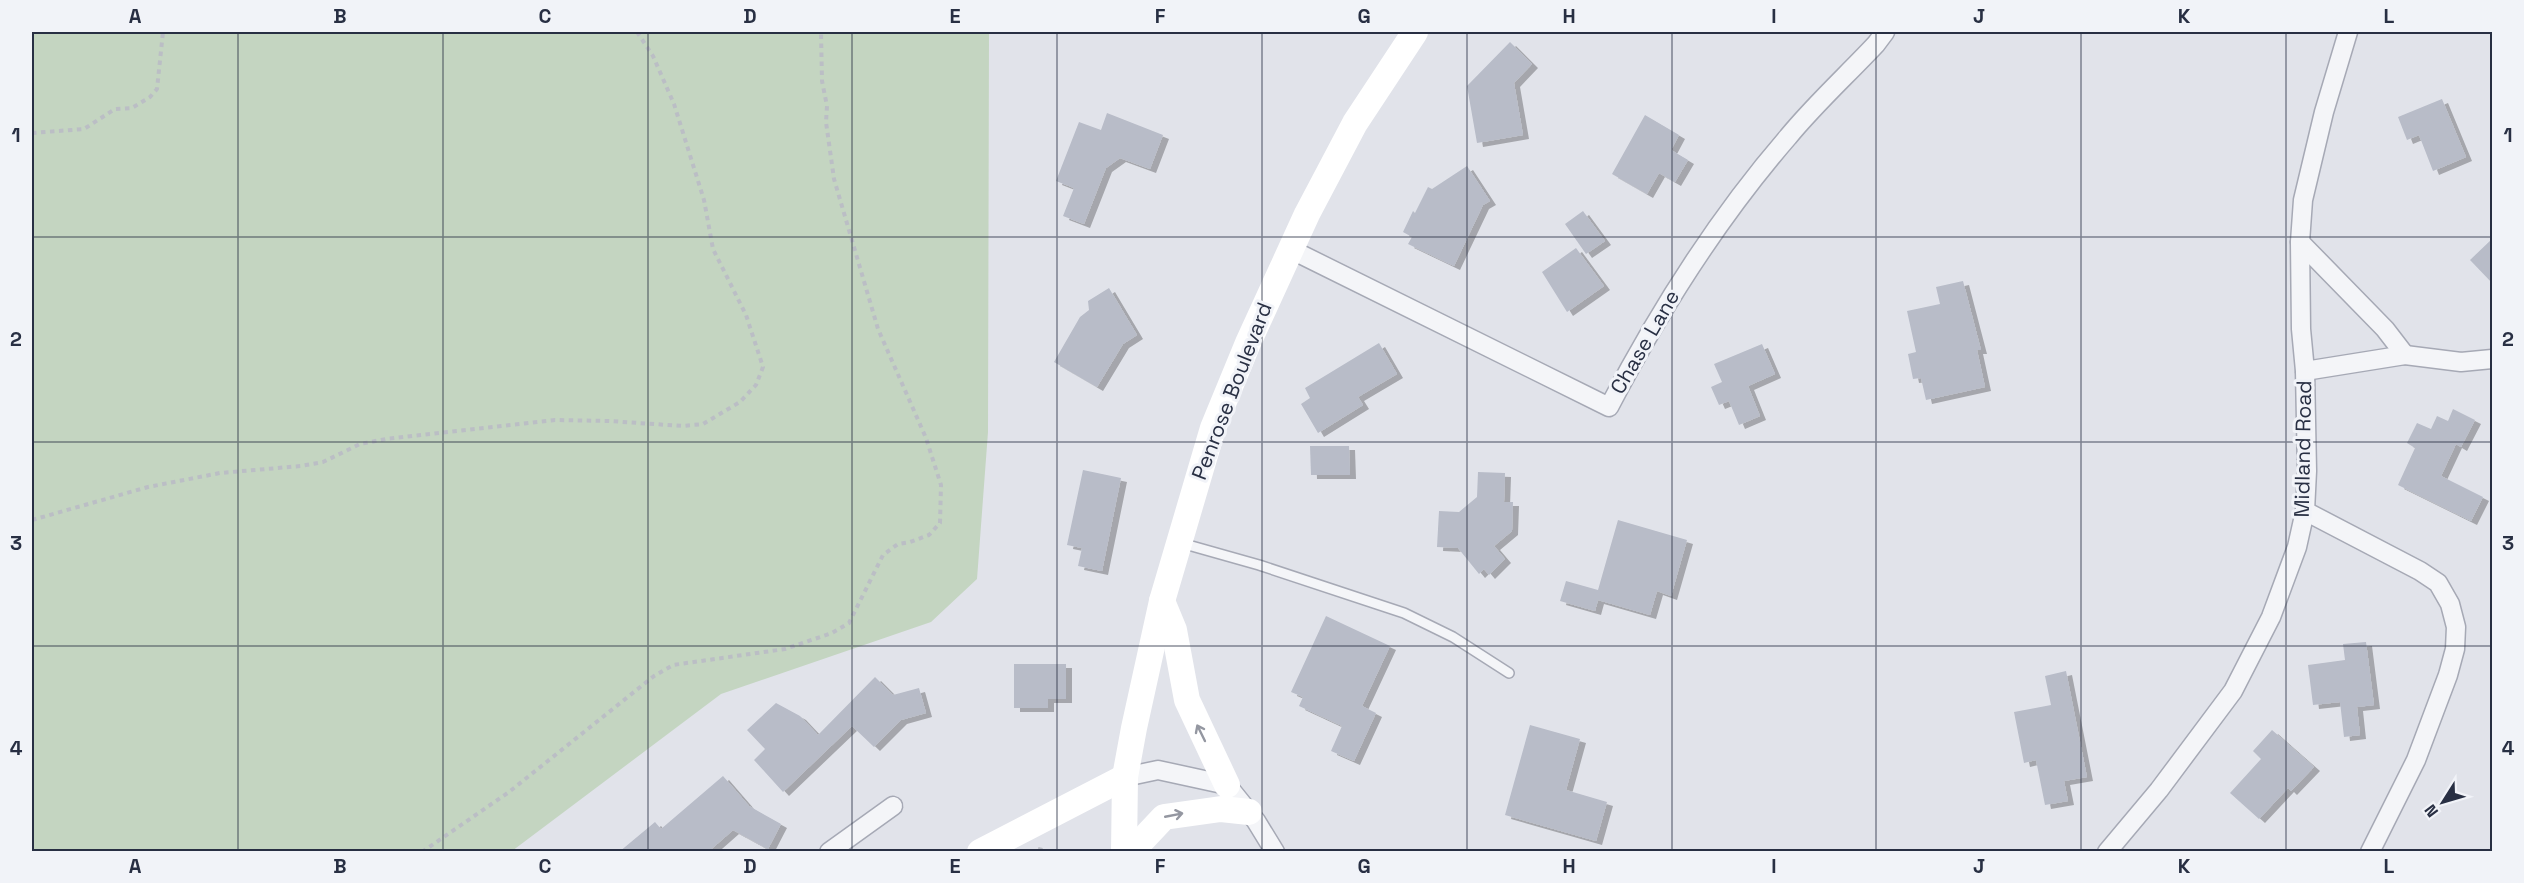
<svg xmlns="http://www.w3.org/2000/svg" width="2524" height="883" viewBox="0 0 2524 883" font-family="'Space Grotesk',sans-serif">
	<defs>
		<filter id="shadow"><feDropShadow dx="6" dy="4" stdDeviation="0" flood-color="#0004"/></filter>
	</defs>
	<rect width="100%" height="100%" fill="#e1e3ea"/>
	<path fill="#c4d5c1" d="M32,32H989L988,432L977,579L931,622L721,694L512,851H32Z"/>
	<g fill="#b8bcc8" filter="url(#shadow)">
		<path d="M1510,42L1532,64L1514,83L1523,135L1477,143L1467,86Z"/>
		<path d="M2442,99L2466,157L2433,171L2419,135L2407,140L2398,117Z"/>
		<path d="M1107,113L1163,135L1150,169L1120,158L1106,168L1084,224L1063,216L1074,188L1056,181L1079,122L1101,130Z"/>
		<path d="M1645,115L1679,135L1671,150L1688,160L1675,182L1659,173L1647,194L1612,174Z"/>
		<path d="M1467,166L1490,201L1483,205L1454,266L1408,244L1412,237L1403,232L1413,211L1415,213L1428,187L1432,189Z"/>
		<path d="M1583,211L1605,241L1586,254L1565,224Z"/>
		<path d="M2493,238V284L2470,260Z"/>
		<path d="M1576,248L1604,286L1567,312L1542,272Z"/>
		<path d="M1963,281L1981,350H1977L1985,387L1926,400L1921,378L1913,379L1908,354L1916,352L1907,311L1940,304L1936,287Z"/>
		<path d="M1109,288L1137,335L1123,344L1097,387L1054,362L1080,317L1089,310L1088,301Z"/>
		<path d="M1379,343L1397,374L1358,397L1363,405L1318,433L1301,404L1310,398L1305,388Z"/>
		<path d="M1762,344L1775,374L1748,386L1760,416L1739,425L1729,401L1719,405L1711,387L1722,382L1714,364Z"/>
		<path d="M2453,409L2475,420L2461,447L2456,444L2441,476L2483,497L2471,521L2398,485L2415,448L2407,443L2417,423L2431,429L2437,416L2448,421Z"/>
		<path d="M1310,446H1349L1350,475H1311Z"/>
		<path d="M1083,470L1121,478L1102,571L1078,566L1082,548L1067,545Z"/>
		<path d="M1478,472L1505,473L1504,502H1513L1512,531L1494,546L1505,559L1489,575L1484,569L1479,574L1458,548L1437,547L1439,511L1459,512L1477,497Z"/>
		<path d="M1618,520L1687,540L1671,596L1657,591L1650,615L1598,600L1595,611L1560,601L1566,581L1598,590Z"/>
		<path d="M1326,616L1390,646L1362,706L1376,713L1354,761L1331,751L1342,726L1299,706L1303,697L1291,692Z"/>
		<path d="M2366,642L2374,705L2357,707L2360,735L2344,737L2340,702L2313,705L2308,665L2345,660L2343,644Z"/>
		<path d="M1014,664H1066V699H1048V708H1014Z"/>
		<path d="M2066,671L2087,777L2064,781L2068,801L2045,805L2036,760L2024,763L2014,712L2051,705L2045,676Z"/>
		<path d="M875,677L893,695L919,688L926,713L901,720L874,747L852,726L783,792L754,760L765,749L747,730L776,703L800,716L818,735Z"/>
		<path d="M1530,725L1580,739L1566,790L1607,802L1596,841L1505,815Z"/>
		<path d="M2272,730L2314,767L2291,791L2288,788L2259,819L2230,793L2261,759L2253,751Z"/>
		<path d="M723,776L749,806L781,824L768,849L733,830L708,852H619L655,822L661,829Z"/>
	</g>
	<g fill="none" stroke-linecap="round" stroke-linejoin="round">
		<defs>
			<path id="lane" d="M1181,543L1259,565L1404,613L1453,637L1509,673"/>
			<g id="street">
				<path d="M2300,242L2385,329L2405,355"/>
				<path d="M1290,249L1609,407C1659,311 1717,219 1788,137C1815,104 1847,75 1876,44L1885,32"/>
				<path d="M2305,371L2405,355L2461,362L2492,359"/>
				<path d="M2305,511L2420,571L2438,583L2450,604L2456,627L2455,649L2448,675L2416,760L2370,852"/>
				<path d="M1125,777L1158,770L1227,785L1256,821L1275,852"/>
				<path d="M829,852L893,806"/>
				<path d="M2107,852L2159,790L2233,691L2271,617L2297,547L2305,511L2307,471L2305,371L2301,329L2300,242L2303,200L2324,112L2348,32"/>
			</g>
		</defs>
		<use href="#lane" stroke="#a6a9b5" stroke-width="12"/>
		<use href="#street" stroke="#a6a9b5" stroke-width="21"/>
		<g stroke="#bbbec5" stroke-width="4" stroke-dasharray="4.5 4.5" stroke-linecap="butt">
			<path d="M32,133L84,129L115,109L132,108L150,97L157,89L163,32"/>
			<path d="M32,520L148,487L220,473L301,466L323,462L360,444L386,439L555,420L609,421L683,426L703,424L740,402L756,385L763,367L746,315L713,249L704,200L674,104L653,56L637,32"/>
			<path d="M1038,849L1051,852"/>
			<path d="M422,852L509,792L654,676L673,665L785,649L832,633L849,623L883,555L898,544L910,542L929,535L940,523L941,485L926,438L878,329L834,179L826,122L827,106L822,81L821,32"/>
		</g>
		<use href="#lane" stroke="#f4f5f8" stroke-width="9"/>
		<use href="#street" stroke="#f4f5f8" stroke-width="18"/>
		<g stroke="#fff" stroke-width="26">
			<path d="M1162,601L1174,630L1187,700L1227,785"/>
			<path d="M980,852L1125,777"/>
			<path d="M1124,852L1125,777L1134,728L1162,601L1213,428L1248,343L1307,214L1355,123L1415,32"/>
			<path d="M1131,852L1164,817L1221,809L1249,812"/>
		</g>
	</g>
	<defs><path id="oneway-shaft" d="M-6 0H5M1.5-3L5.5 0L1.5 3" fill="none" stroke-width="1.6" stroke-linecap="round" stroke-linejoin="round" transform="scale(1.5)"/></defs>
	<g stroke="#9497a1">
		<use href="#oneway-shaft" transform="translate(1201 733) rotate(-116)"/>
		<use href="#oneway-shaft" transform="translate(1174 815) rotate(-11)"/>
	</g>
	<path fill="none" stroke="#282f43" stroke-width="1.5" stroke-opacity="0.55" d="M238,32V852M443,32V852M648,32V852M852,32V852M1057,32V852M1262,32V852M1467,32V852M1672,32V852M1876,32V852M2081,32V852M2286,32V852M32,237H2492M32,442H2492M32,646H2492"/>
	<g text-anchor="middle" stroke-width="6" stroke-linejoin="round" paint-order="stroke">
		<g font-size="21" fill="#282f43" stroke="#f1f3f8">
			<text transform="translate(1645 342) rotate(-60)" y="7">Chase Lane</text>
			<text transform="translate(1232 391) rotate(-69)" y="7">Penrose Boulevard</text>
			<text transform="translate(2303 449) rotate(-89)" y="7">Midland Road</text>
		</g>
	</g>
	<rect width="2524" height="883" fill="none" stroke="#f1f3f8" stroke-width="66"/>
	<g transform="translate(2443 802) rotate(233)" stroke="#f1f3f8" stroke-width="4.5" paint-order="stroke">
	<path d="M0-4.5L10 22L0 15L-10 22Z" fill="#282f43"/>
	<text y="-9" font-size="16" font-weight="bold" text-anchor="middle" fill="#282f43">N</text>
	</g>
	<rect x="33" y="33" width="2458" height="817" fill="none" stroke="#282f43" stroke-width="2"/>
	<g font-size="20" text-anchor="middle" font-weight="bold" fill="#282f43">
		<text x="135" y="23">A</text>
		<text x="340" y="23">B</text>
		<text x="545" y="23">C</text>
		<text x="750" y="23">D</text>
		<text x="955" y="23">E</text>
		<text x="1160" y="23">F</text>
		<text x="1364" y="23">G</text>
		<text x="1569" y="23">H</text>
		<text x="1774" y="23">I</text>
		<text x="1979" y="23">J</text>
		<text x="2184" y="23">K</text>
		<text x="2389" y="23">L</text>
		<text x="16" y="142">1</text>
		<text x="2508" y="142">1</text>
		<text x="16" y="346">2</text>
		<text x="2508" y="346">2</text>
		<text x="16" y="550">3</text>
		<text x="2508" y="550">3</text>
		<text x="16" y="755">4</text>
		<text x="2508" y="755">4</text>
		<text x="135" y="873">A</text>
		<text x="340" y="873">B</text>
		<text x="545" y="873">C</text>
		<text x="750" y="873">D</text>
		<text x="955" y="873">E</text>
		<text x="1160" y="873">F</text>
		<text x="1364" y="873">G</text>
		<text x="1569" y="873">H</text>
		<text x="1774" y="873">I</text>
		<text x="1979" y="873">J</text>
		<text x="2184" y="873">K</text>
		<text x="2389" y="873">L</text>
	</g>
</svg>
